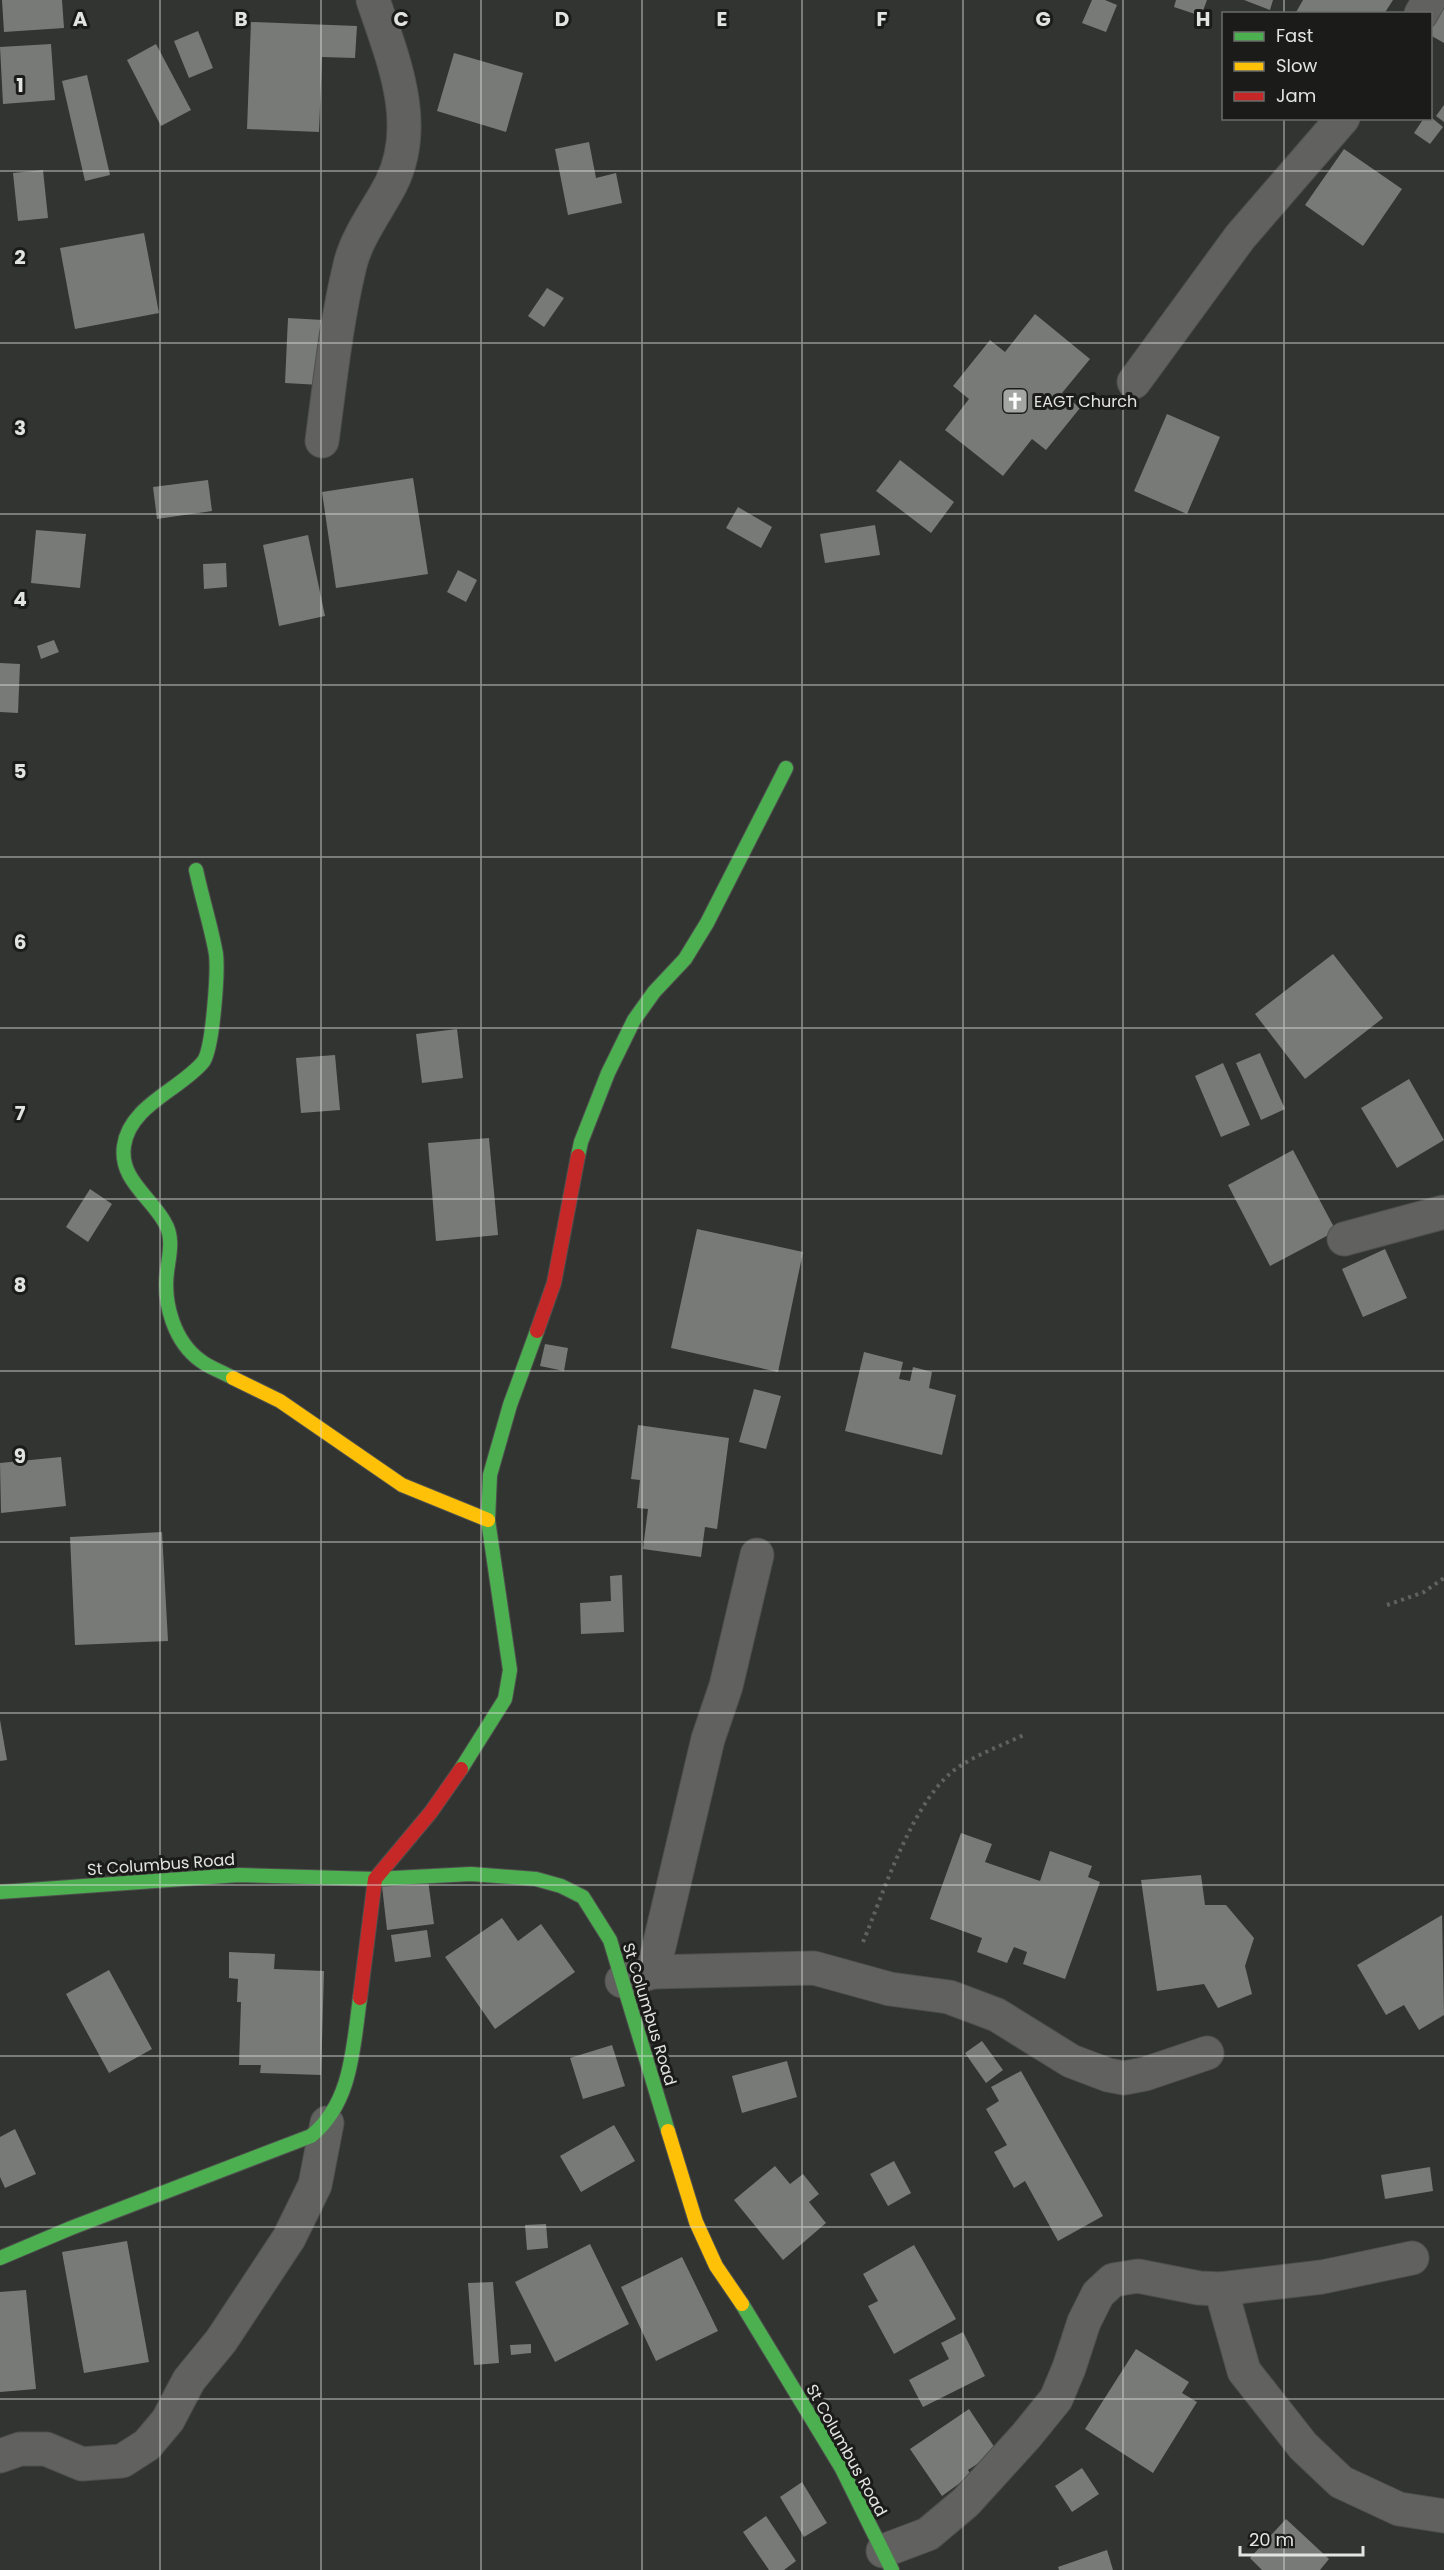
<svg xmlns="http://www.w3.org/2000/svg" width="1444" height="2570" viewBox="0 0 1444 2570" font-family="Poppins,sans-serif">
	<rect width="100%" height="100%" fill="#323431"/>
	<g fill="#787a77">
		<path d="M2,0H62L64,28L4,32Z"/>
		<path d="M1092,0H1105L1117,5L1106,32L1082,23Z"/>
		<path d="M1176,0H1207L1201,16L1174,7Z"/>
		<path d="M1244,0H1273L1270,10Z"/>
		<path d="M1303,0H1393L1384,14H1295Z"/>
		<path d="M1444,0V43L1430,35V14Z"/>
		<path d="M251,22L357,26L355,58L322,57L319,132L247,129Z"/>
		<path d="M198,31L213,68L189,78L174,41Z"/>
		<path d="M51,44L55,100L3,104L0,47Z"/>
		<path d="M156,44L191,110L161,126L127,60Z"/>
		<path d="M454,53L523,73L506,132L437,111Z"/>
		<path d="M87,75L110,175L85,181L62,81Z"/>
		<path d="M1444,105V122L1436,116Z"/>
		<path d="M1424,118H1432L1443,127L1430,144L1414,133Z"/>
		<path d="M589,142L596,178L616,173L622,203L568,215L555,149Z"/>
		<path d="M1344,149L1402,189L1363,246L1305,205Z"/>
		<path d="M43,170L48,218L18,221L13,173Z"/>
		<path d="M144,233L159,313L75,329L60,248Z"/>
		<path d="M547,288L564,298L544,327L528,316Z"/>
		<path d="M1035,314L1090,359L1062,393L1080,408L1046,450L1032,439L1003,476L945,430L969,399L953,386L990,340L1005,352Z"/>
		<path d="M288,318L323,320L320,385L285,383Z"/>
		<path d="M1167,414L1220,437L1187,514L1134,491Z"/>
		<path d="M900,460L954,502L931,533L876,491Z"/>
		<path d="M413,478L428,574L336,588L322,492Z"/>
		<path d="M208,480L212,511L157,519L153,487Z"/>
		<path d="M738,507L772,527L761,548L726,528Z"/>
		<path d="M875,525L880,555L825,563L820,534Z"/>
		<path d="M36,530L86,534L80,588L31,583Z"/>
		<path d="M308,535L325,616L279,626L263,545Z"/>
		<path d="M226,563L227,587L204,589L203,564Z"/>
		<path d="M458,570L477,580L466,602L447,592Z"/>
		<path d="M54,640L59,652L41,659L37,646Z"/>
		<path d="M0,663L20,664L18,713L0,712Z"/>
		<path d="M1333,954L1383,1018L1305,1079L1255,1014Z"/>
		<path d="M457,1029L463,1078L422,1083L416,1034Z"/>
		<path d="M1260,1053L1285,1109L1261,1120L1236,1063Z"/>
		<path d="M335,1055L340,1110L301,1113L296,1058Z"/>
		<path d="M1223,1063L1250,1125L1221,1137L1195,1076Z"/>
		<path d="M1409,1079L1444,1140L1397,1168L1361,1108Z"/>
		<path d="M489,1138L498,1235L436,1241L428,1143Z"/>
		<path d="M1293,1150L1336,1231L1270,1266L1228,1185Z"/>
		<path d="M90,1189L112,1204L88,1242L66,1227Z"/>
		<path d="M697,1229L803,1252L778,1372L671,1348Z"/>
		<path d="M1385,1249L1407,1298L1363,1317L1342,1269Z"/>
		<path d="M545,1344L568,1348L564,1371L540,1366Z"/>
		<path d="M864,1352L903,1362L899,1379L910,1381L913,1367L932,1372L929,1388L956,1395L942,1455L845,1431Z"/>
		<path d="M754,1389L781,1396L766,1449L739,1442Z"/>
		<path d="M638,1425L729,1438L717,1529L705,1527L701,1557L643,1549L648,1509L637,1508L640,1480L631,1479Z"/>
		<path d="M61,1457L66,1506L1,1513L0,1463Z"/>
		<path d="M162,1532L168,1641L75,1645L70,1537Z"/>
		<path d="M622,1575L624,1632L581,1634L580,1603L611,1601L610,1576Z"/>
		<path d="M0,1720L7,1760L0,1761Z"/>
		<path d="M961,1833L992,1844L985,1862L1040,1881L1050,1851L1092,1866L1088,1877L1100,1882L1065,1979L1023,1964L1027,1952L1014,1947L1007,1963L977,1952L982,1938L930,1919Z"/>
		<path d="M1201,1875L1205,1905H1226L1254,1938L1245,1966L1252,1994L1218,2008L1204,1984L1157,1991L1141,1880Z"/>
		<path d="M428,1880L434,1924L387,1930L382,1886Z"/>
		<path d="M1442,1915L1444,2015L1419,2030L1404,2005L1386,2015L1357,1965Z"/>
		<path d="M502,1918L518,1941L541,1924L575,1972L495,2029L445,1957Z"/>
		<path d="M427,1930L431,1957L395,1962L391,1935Z"/>
		<path d="M229,1952L275,1954L274,1969L324,1971L321,2075L260,2073L261,2065H239L241,2002H237L238,1979L229,1978Z"/>
		<path d="M109,1970L152,2049L109,2073L66,1994Z"/>
		<path d="M982,2041L1003,2070L986,2083L965,2053Z"/>
		<path d="M612,2045L625,2086L583,2099L570,2058Z"/>
		<path d="M787,2061L797,2097L742,2113L732,2076Z"/>
		<path d="M1021,2071L1103,2216L1058,2241L1025,2181L1014,2188L994,2152L1007,2145L986,2109L999,2101L991,2087Z"/>
		<path d="M614,2125L635,2161L581,2192L560,2156Z"/>
		<path d="M15,2129L36,2174L5,2188L0,2177V2137Z"/>
		<path d="M894,2161L911,2193L888,2206L870,2174Z"/>
		<path d="M775,2166L790,2184L803,2174L819,2194L809,2202L826,2223L783,2260L734,2200Z"/>
		<path d="M1430,2167L1433,2191L1385,2199L1381,2175Z"/>
		<path d="M546,2224L548,2248L527,2250L525,2225Z"/>
		<path d="M127,2241L149,2362L84,2373L62,2252Z"/>
		<path d="M590,2244L629,2324L555,2362L515,2282Z"/>
		<path d="M914,2245L956,2319L894,2354L868,2306L878,2301L863,2274Z"/>
		<path d="M682,2257L718,2331L656,2361L621,2287Z"/>
		<path d="M493,2282L499,2363L474,2365L468,2283Z"/>
		<path d="M26,2290L36,2389L0,2392V2292Z"/>
		<path d="M963,2332L985,2376L923,2407L909,2380L949,2359L941,2343Z"/>
		<path d="M531,2344V2353L511,2355L510,2345Z"/>
		<path d="M1136,2349L1189,2382L1182,2393L1197,2402L1153,2473L1085,2429Z"/>
		<path d="M969,2409L997,2451L968,2470L971,2475L942,2496L910,2449Z"/>
		<path d="M1082,2468L1099,2494L1072,2512L1055,2486Z"/>
		<path d="M802,2482L827,2523L804,2537L780,2497Z"/>
		<path d="M766,2516L796,2561L784,2570H769L743,2532Z"/>
		<path d="M1286,2519L1329,2559L1320,2570H1262L1250,2558Z"/>
		<path d="M1107,2550L1113,2570H1059L1058,2567Z"/>
	</g>
	<g fill="none" stroke-linecap="round" stroke-linejoin="round">
		<defs>
			<g id="street">
				<path d="M1421,14L1429,0"/>
				<path d="M1134,382L1240,237L1343,118"/>
				<path d="M322,441C330,382 336,323 350,265C357,236 377,211 391,184C421,124 393,59 373,0"/>
				<path d="M1344,1239L1444,1212"/>
				<path d="M653,1972L708,1739L726,1686L757,1555"/>
				<path d="M622,1981L653,1972L814,1968L890,1989L949,1997L997,2015L1071,2061L1108,2075L1124,2078L1145,2074L1207,2053"/>
				<path d="M1221,2289L1244,2371L1303,2446L1341,2482L1399,2509L1444,2516"/>
				<path d="M0,2456L20,2449H46L82,2464L122,2461L147,2445L168,2420L189,2380L221,2341L289,2238L315,2185L327,2123"/>
				<path d="M883,2551L928,2534L966,2502L1026,2436L1056,2399L1069,2368L1084,2322L1098,2294L1113,2280L1138,2276L1199,2288L1221,2289L1322,2277L1412,2258"/>
			</g>
			<g id="fast">
				<path d="M196,870C202,898 211,926 216,954C218,971 213,1050 203,1062C181,1089 129,1106 124,1146C119,1179 151,1197 165,1223C174,1238 169,1256 167,1272C163,1303 174,1342 201,1361C210,1368 223,1372 233,1378"/>
				<path d="M578,1156L581,1142L608,1073L634,1020L654,992L685,959L707,923L786,768"/>
				<path d="M461,1769L505,1699L510,1670L488,1520L490,1475L510,1405L537,1331"/>
				<path d="M0,1892L239,1875L375,1879L471,1874L536,1879L561,1886L583,1897L610,1940L668,2131"/>
				<path d="M0,2258L71,2228L311,2136C352,2103 353,2047 360,1998"/>
				<path d="M742,2304L841,2467L892,2570"/>
			</g>
			<g id="slow">
				<path d="M233,1378L280,1401L402,1485L488,1520"/>
				<path d="M668,2131L696,2222L716,2266L742,2304"/>
			</g>
			<g id="jam">
				<path d="M537,1331L554,1283L578,1156"/>
				<path d="M360,1998L375,1879L431,1812L461,1769"/>
			</g>
		</defs>
		<use href="#street" stroke="#4f504e" stroke-width="35"/>
		<use href="#fast" stroke="#4f504e" stroke-width="16"/>
		<use href="#slow" stroke="#4f504e" stroke-width="16"/>
		<use href="#jam" stroke="#4f504e" stroke-width="16"/>
		<g stroke="#616260" stroke-width="4" stroke-dasharray="3 4.5" stroke-linecap="butt">
			<path d="M1387,1605L1424,1592L1444,1578"/>
			<path d="M863,1942C884,1892 914,1795 960,1766C980,1753 1005,1744 1026,1734"/>
		</g>
		<use href="#street" stroke="#616260" stroke-width="33"/>
		<use href="#fast" stroke="#4caf50" stroke-width="14"/>
		<use href="#slow" stroke="#ffc107" stroke-width="14"/>
		<use href="#jam" stroke="#c62828" stroke-width="14"/>
	</g>
	<path fill="none" stroke="#e2e4e1" stroke-width="1.5" stroke-opacity="0.55" d="M160,0V2570M321,0V2570M481,0V2570M642,0V2570M802,0V2570M963,0V2570M1123,0V2570M1284,0V14M1284,118V2570M0,171H1444M0,343H1444M0,514H1444M0,685H1444M0,857H1444M0,1028H1444M0,1199H1444M0,1371H1444M0,1542H1444M0,1713H1444M0,1885H1444M0,2056H1444M0,2227H1444M0,2399H1444"/>
	<defs>
		<symbol id="church-square" viewBox="-11 -11 22 22"><rect x="-9" y="-9" width="18" height="18" rx="4" fill="#a4a6a3" stroke="#1b1c1a"/><path d="M-1.2-6h2.4v3.5h3.3v2.4h-3.3V6h-2.4V-.1h-3.3v-2.4h3.3Z" fill="#fff"/></symbol>
	</defs>
	<g fill-rule="evenodd">
		<use href="#church-square" x="1000" y="386" width="30" height="30"/>
	</g>
	<g text-anchor="middle" stroke-width="6" stroke-linejoin="round" paint-order="stroke">
		<g font-size="16" fill="#e2e4e1" stroke="#1b1c1a" text-anchor="start">
			<text x="1034" y="407">EAGT Church</text>
		</g>
		<g font-size="16" fill="#e2e4e1" stroke="#1b1c1a">
			<text transform="translate(161 1864) rotate(-4)" y="6">St Columbus Road</text>
			<text transform="translate(650 2014) rotate(73)" y="6">St Columbus Road</text>
			<text transform="translate(847 2450) rotate(61)" y="6">St Columbus Road</text>
		</g>
	</g>
	<g font-size="20" text-anchor="middle" font-weight="bold" fill="#e2e4e1" stroke="#1b1c1a" stroke-width="6" stroke-linejoin="round" paint-order="stroke">
		<text x="80" y="26">A</text>
		<text x="241" y="26">B</text>
		<text x="401" y="26">C</text>
		<text x="562" y="26">D</text>
		<text x="722" y="26">E</text>
		<text x="882" y="26">F</text>
		<text x="1043" y="26">G</text>
		<text x="1203" y="26">H</text>
		<text x="20" y="92">1</text>
		<text x="20" y="264">2</text>
		<text x="20" y="435">3</text>
		<text x="20" y="606">4</text>
		<text x="20" y="778">5</text>
		<text x="20" y="949">6</text>
		<text x="20" y="1120">7</text>
		<text x="20" y="1292">8</text>
		<text x="20" y="1463">9</text>
	</g>
	<rect x="1222" y="12" width="210" height="108" fill="#1b1c1a" stroke="#6b6c6a" stroke-width="1.5"/>
	<rect x="1234" y="32" width="30" height="9" fill="#4caf50" stroke="#6b6c6a" stroke-width="1.5"/>
	<text x="1276" y="42" font-size="18" fill="#e2e4e1">Fast</text>
	<rect x="1234" y="62" width="30" height="9" fill="#ffc107" stroke="#6b6c6a" stroke-width="1.5"/>
	<text x="1276" y="72" font-size="18" fill="#e2e4e1">Slow</text>
	<rect x="1234" y="92" width="30" height="9" fill="#c62828" stroke="#6b6c6a" stroke-width="1.5"/>
	<text x="1276" y="102" font-size="18" fill="#e2e4e1">Jam</text>
	<path d="M1240 2546v9h123v-9" fill="none" stroke="#e2e4e1" stroke-width="3"/>
	<text x="1249" y="2546" font-size="18" fill="#e2e4e1" stroke="#1b1c1a" stroke-width="4.5" paint-order="stroke">20 m</text>
</svg>
